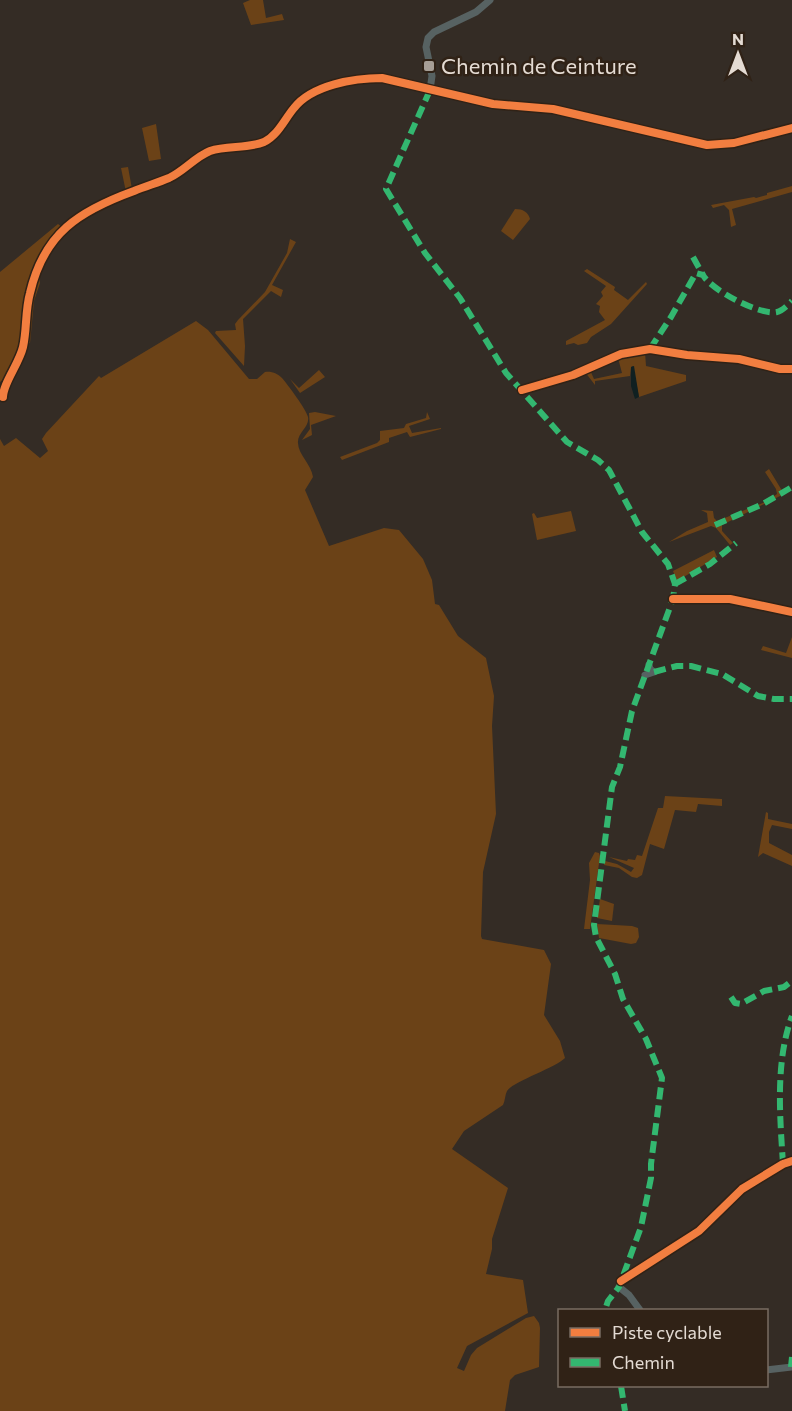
<svg xmlns="http://www.w3.org/2000/svg" width="792" height="1411" viewBox="0 0 792 1411" font-family="Commissioner,sans-serif">
	<rect width="100%" height="100%" fill="#342c25"/>
	<g fill="#6b4217">
		<path d="M250,0H263L266,18L282,14L284,20L251,25L243,3Z"/>
		<path d="M156,124L161,159L149,161L142,128Z"/>
		<path d="M128,167L132,189L126,192L121,168Z"/>
		<path d="M792,186V192L732,209L736,225L731,227L729,210L724,205L713,208L711,205L754,197L756,198L767,195V193Z"/>
		<path d="M515,209C523,209 528,212 530,219L513,240L501,231Z"/>
		<path d="M58,224L62,227C48,240 38,256 33,274C25,300 24,368 0,382V272Z"/>
		<path d="M290,239L296,242L272,285L283,290L281,297L271,291L243,319L245,346L244,366L215,333L216,331L236,330L235,324L238,320L265,292L287,253Z"/>
		<path d="M587,269L615,287L614,290L628,300L646,282L647,284L611,324L591,337L587,343L578,345L574,343L566,345V341L605,320L599,312L600,306L596,304L603,296L601,292L606,286L584,271Z"/>
		<path d="M38,272L40,283L34,301L30,343L25,345L29,310Z"/>
		<path d="M196,321L208,330L249,379H257L265,372C272,371 278,374 282,378C288,385 306,409 308,417C310,427 297,433 298,443C298,454 311,464 313,477L305,490L329,546L384,528L399,530L423,559L432,580L435,604L439,605L458,636L486,658L494,696L492,726L496,814L483,872L481,936L482,939L544,950L551,964L544,1015L560,1041L565,1058C555,1068 512,1082 507,1091C505,1095 505,1101 503,1105L464,1131L452,1149L508,1188L492,1239V1249L486,1274L523,1280L528,1313L467,1346L457,1368L464,1371L471,1355L477,1348L526,1318L534,1316L539,1323L540,1328L539,1367L515,1375L510,1380L505,1411H0V439L4,446L16,438L40,458L48,451L42,439L46,433L99,376L101,378Z"/>
		<path d="M645,352L646,366L686,375V381L639,397L633,366L631,367L630,376L595,381V385L585,372L590,370L594,379L622,373L618,358Z"/>
		<path d="M319,370L325,377L300,393L290,379L299,388Z"/>
		<path d="M315,412L336,416L311,425L312,435L302,440L310,429L309,413Z"/>
		<path d="M427,412L430,419L409,426L412,433L441,428V429L410,437L407,432L389,438V442L342,460L340,457L377,443L380,440V431L404,428L406,424L426,418Z"/>
		<path d="M769,469L784,494L722,525V531L733,543L730,545L716,528L711,526L669,542L687,531L708,522L707,513L701,510L713,511L714,518L717,521L765,502L777,494L776,489L765,472Z"/>
		<path d="M571,511L576,531L537,540L532,514L534,513L537,518Z"/>
		<path d="M714,550L717,557L677,581L673,571Z"/>
		<path d="M792,637V658L761,650L763,646L786,653Z"/>
		<path d="M665,796L722,799V806L698,804L696,812L675,810L664,849L650,844L642,875L637,878L632,877L619,868L604,865L605,861L617,864L631,872L634,868L609,857L627,861L628,859L635,860L637,855L642,856L658,808H663Z"/>
		<path d="M766,812L768,813V819L792,824V829L772,825L769,832V843L792,855V866L763,853L758,857Z"/>
		<path d="M595,852L599,853L600,856L590,929H584L590,880L589,863Z"/>
		<path d="M600,899L614,904L612,921L597,918Z"/>
		<path d="M597,924L632,926L638,928L639,937L636,943L631,944L599,938Z"/>
	</g>
	<path fill="#102021" d="M634,366L639,397L635,399L631,386V367Z"/>
	<g fill="none" stroke-linecap="round" stroke-linejoin="round">
		<g stroke="#576262" stroke-width="7">
			<path d="M430,90L432,76L426,47L428,38L434,32L476,12L490,0"/>
			<path d="M522,390L573,375L621,354L650,349L687,355L739,359L780,369H792"/>
			<path d="M3,397C3,383 19,364 23,347C27,330 25,311 30,293C44,233 79,211 134,191C146,186 157,183 169,178C184,171 195,157 210,151C227,145 247,149 264,142C278,135 284,120 294,108C312,85 354,78 382,78L493,104L553,109L707,145L734,143L792,128"/>
			<path d="M673,599H730L792,612"/>
			<path d="M645,675L654,672L650,669L649,665"/>
			<path d="M621,1281L699,1231L742,1189L783,1164L792,1161"/>
			<path d="M619,1287L629,1295L640,1310"/>
			<path d="M766,1370L792,1367"/>
		</g>
		<g stroke="#33b770" stroke-width="6" stroke-dasharray="12 6" stroke-linecap="butt">
			<path d="M430,90L386,189L425,253L460,298L506,373L567,442L598,460L609,470L642,532L668,564L675,584L673,599L632,711L620,767L612,787L594,925L596,937L615,974L623,999L646,1039L662,1078L651,1164V1178L641,1227L619,1287L608,1301L605,1310"/>
			<path d="M693,257L703,275"/>
			<path d="M650,349L671,317L696,273L703,275C710,289 760,316 777,312C782,311 788,305 792,301"/>
			<path d="M715,525L763,504L792,487"/>
			<path d="M675,584L710,564L736,543"/>
			<path d="M654,672L677,666H691L722,674L758,696L774,699H792"/>
			<path d="M731,997L735,1003L741,1004L764,991L784,987L792,981"/>
			<path d="M783,1164C780,1117 775,1062 792,1016"/>
			<path d="M791,1367L792,1357"/>
			<path d="M621,1386L625,1411"/>
		</g>
		<defs>
			<g id="cycleway">
				<path d="M522,390L573,375L621,354L650,349L687,355L739,359L780,369H792"/>
				<path d="M3,397C3,383 19,364 23,347C27,330 25,311 30,293C44,233 79,211 134,191C146,186 157,183 169,178C184,171 195,157 210,151C227,145 247,149 264,142C278,135 284,120 294,108C312,85 354,78 382,78L493,104L553,109L707,145L734,143L792,128"/>
				<path d="M673,599H730L792,612"/>
				<path d="M621,1281L699,1231L742,1189L783,1164L792,1161"/>
			</g>
		</defs>
		<use href="#cycleway" stroke="#302216" stroke-width="11"/>
		<use href="#cycleway" stroke="#f27e40" stroke-width="8"/>
	</g>
	<rect fill="#a69e96" stroke="#302216" stroke-width="2" x="423" y="60" width="12" height="12" rx="3"/>
	<g text-anchor="middle" stroke-width="5" stroke-linejoin="round" paint-order="stroke">
		<g font-size="22" fill="#e4dbd3" stroke="#302216" text-anchor="start">
			<text x="441" y="74">Chemin de Ceinture</text>
		</g>
	</g>
	<rect x="558" y="1309" width="210" height="78" fill="#302216" stroke="#786c62" stroke-width="1.5"/>
	<rect x="570" y="1328" width="30" height="9" fill="#f27e40" stroke="#786c62" stroke-width="1.5"/>
	<text x="612" y="1339" font-size="18" fill="#e4dbd3">Piste cyclable</text>
	<rect x="570" y="1358" width="30" height="9" fill="#33b770" stroke="#786c62" stroke-width="1.5"/>
	<text x="612" y="1369" font-size="18" fill="#e4dbd3">Chemin</text>
	<g transform="translate(738 54)" stroke="#302216" stroke-width="4.5" paint-order="stroke">
	<path d="M0-4.5L10 22L0 15L-10 22Z" fill="#e4dbd3"/>
	<text y="-9" font-size="16" font-weight="bold" text-anchor="middle" fill="#e4dbd3">N</text>
	</g>
</svg>
